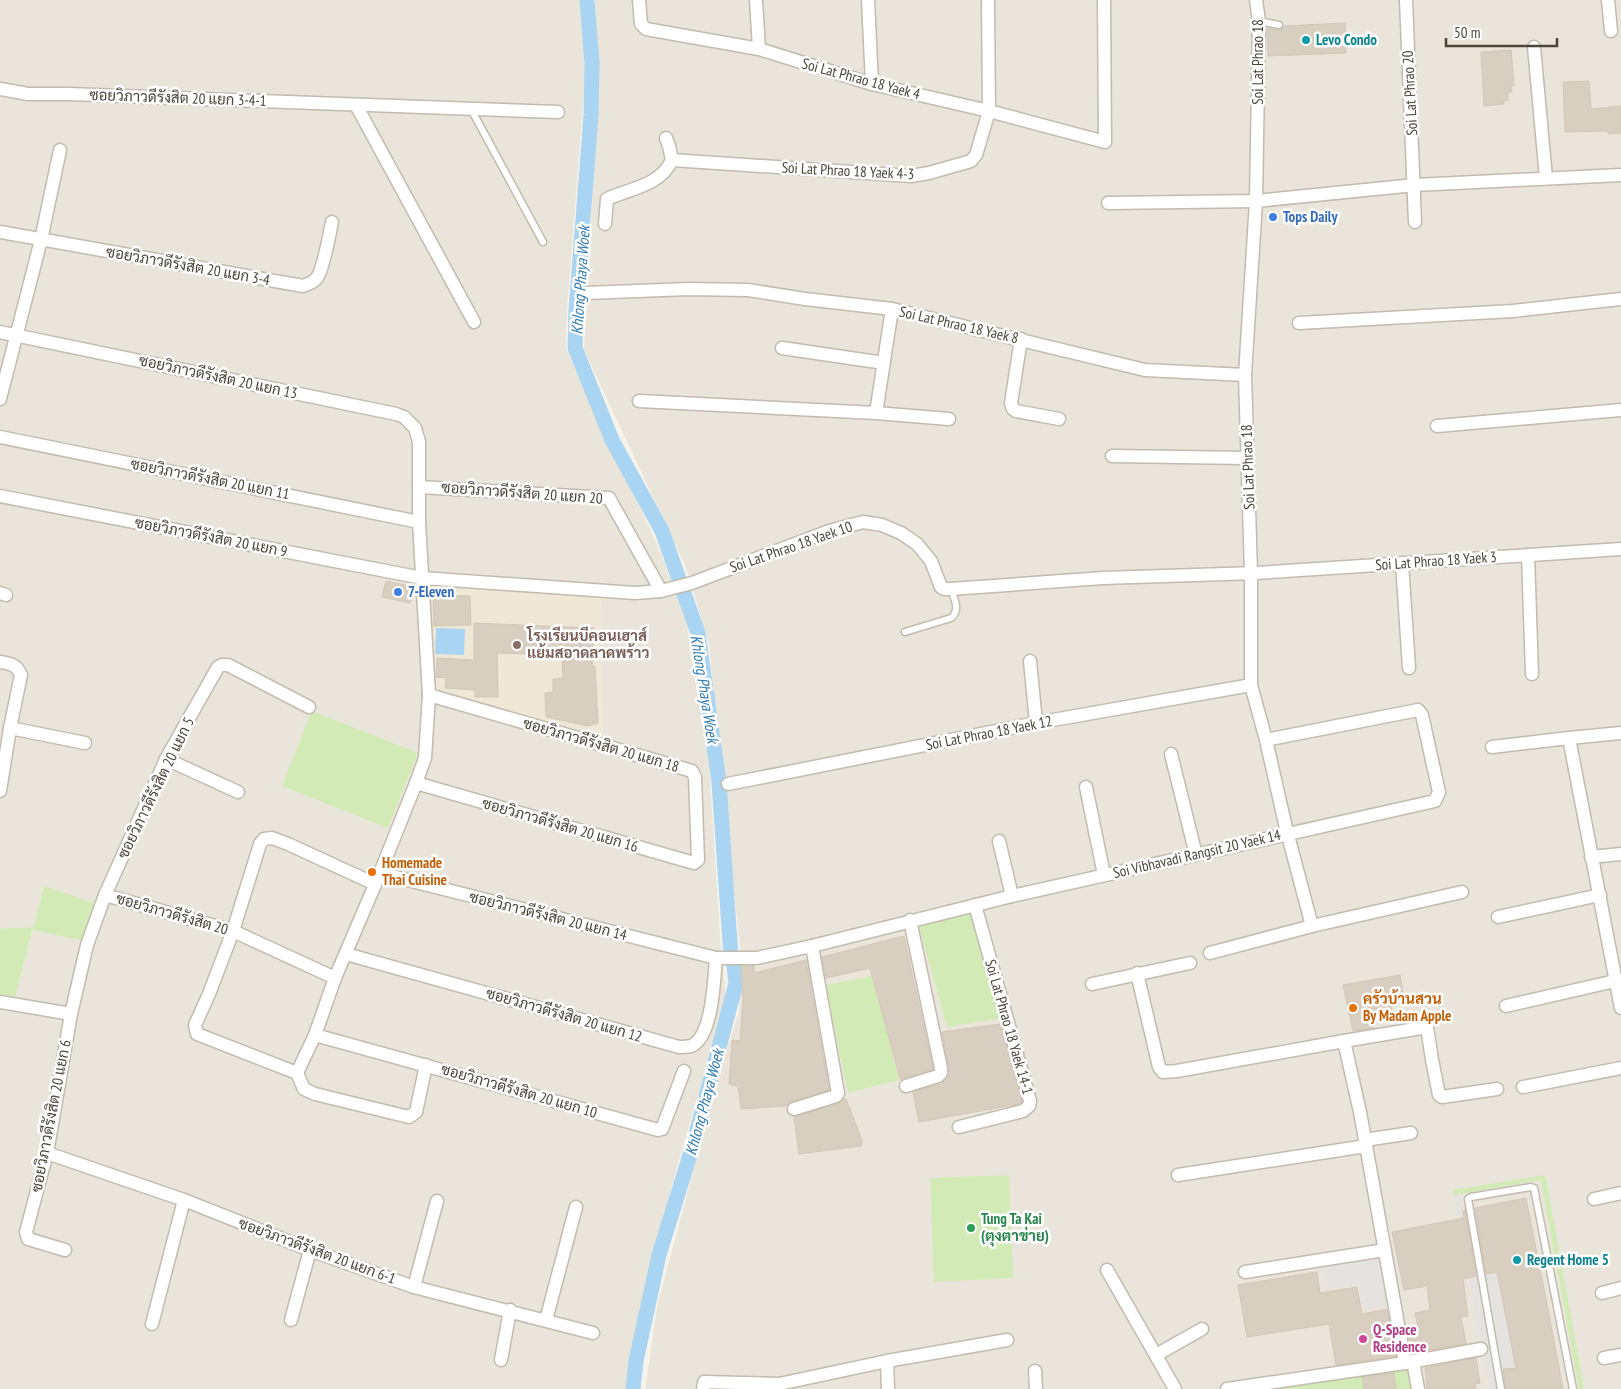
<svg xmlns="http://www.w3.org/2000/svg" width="1621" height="1389" viewBox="0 0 1621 1389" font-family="'PT Sans Narrow',Sarabun,sans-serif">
	<rect width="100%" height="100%" fill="#f6f3ec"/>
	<g fill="#eae5da">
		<path d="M0,0H581L586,65L566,323V349L660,551L687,623L709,763L720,935L726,998L673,1181L635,1335L627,1389H0Z"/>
		<path d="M595,0H1621V1389H645L658,1302L724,1058L739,1012L740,946L723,792L709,643L685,565L584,350L599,80Z"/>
	</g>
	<path fill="#efe8d6" d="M441,587L601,597L603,737L435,690L429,599Z"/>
	<g fill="#d2eab5">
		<path d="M312,711L418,753L388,828L282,786Z"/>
		<path d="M44,886L97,904L84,941L33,930Z"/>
		<path d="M972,911L1003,1018L947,1027L919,926Z"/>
		<path d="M33,927L15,997L0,994V929Z"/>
		<path d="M872,976L899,1080L848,1093L826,985Z"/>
		<path d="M1009,1175L1013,1278L934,1282L930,1178Z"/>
		<path d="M1545,1175L1546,1179L1584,1389H1579L1541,1180L1454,1195L1453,1190Z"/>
		<path d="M1409,1366L1414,1389H1280V1387Z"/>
	</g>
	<g fill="#e5e3e0">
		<path d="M1460,1194L1476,1276L1497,1272L1516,1368L1503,1370L1506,1389H1490L1454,1195Z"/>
		<path d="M1380,1257L1388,1306L1363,1310L1359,1284L1328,1289L1324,1266Z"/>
	</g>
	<path fill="#a9d4f2" d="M436,628L465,629L464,655L435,654Z"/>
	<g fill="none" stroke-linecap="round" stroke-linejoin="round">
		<path stroke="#a9d4f2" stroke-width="15" d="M587,0L592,63L591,115L576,311L575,348L612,440L662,531L698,633L719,782L731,957L734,966L736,983L694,1142L659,1255L636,1361L633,1389"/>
	</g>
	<g fill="#d8cfc1" stroke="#d3c7b4">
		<path d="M1345,23L1346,53L1268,56L1267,28L1279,30L1282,29L1284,26Z"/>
		<path d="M1511,50L1514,86H1511L1512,92H1508V100L1504,101V104L1484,106L1481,52Z"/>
		<path d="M1589,81L1591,109L1621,106V133L1608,134V131L1565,132L1563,82Z"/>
		<path d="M386,581L414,587L410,603L382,597Z"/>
		<path d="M438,595L470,596L471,625L434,626L433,601Z"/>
		<path d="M474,623L594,628L592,666H595L598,723L588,726L546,717L545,693L553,692V679L563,678L562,655L497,653L498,697H475V690L445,688L446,678L436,677L437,658L474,660Z"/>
		<path d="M904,936L933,1069L900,1079L870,968L826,978L822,957Z"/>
		<path d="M806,960L829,1090L792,1101L786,1106L741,1109L738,1086L729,1084L732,1040L740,1041L743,999L741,966H754V973Z"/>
		<path d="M1400,975L1403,992L1389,994L1393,1019L1373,1022L1374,1028L1353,1031L1343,985Z"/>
		<path d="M1000,1024L1022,1102L1019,1104L919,1122L913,1092L941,1084L949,1076V1067L942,1032Z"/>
		<path d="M843,1099H846L862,1140L861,1146L799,1154L794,1117L838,1104Z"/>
		<path d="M1526,1198L1546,1299L1563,1389H1506L1503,1369L1516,1368L1497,1272L1486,1274L1475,1208Z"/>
		<path d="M1465,1210L1476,1276L1463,1279L1468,1316L1461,1317L1466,1344L1411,1353L1407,1329L1418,1327L1415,1313L1430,1310L1427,1286L1404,1290L1392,1232L1464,1218L1463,1211Z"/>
		<path d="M1317,1272L1320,1293L1357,1287L1362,1314L1387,1309L1396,1356L1336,1365L1329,1324L1247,1337L1238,1285Z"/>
		<path d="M1476,1358L1480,1383L1475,1384L1476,1389H1427L1425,1368Z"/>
		<path d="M1394,1373L1396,1389H1364L1362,1377Z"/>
	</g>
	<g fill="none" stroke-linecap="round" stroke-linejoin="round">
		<defs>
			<g id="lane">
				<path d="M1259,21L1279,25"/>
				<path d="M471,109L543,242"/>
				<path d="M905,632L951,618C961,610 954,599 951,589"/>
				<path d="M1501,1389L1468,1199L1471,1197L1531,1187L1534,1188L1573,1389"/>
			</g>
			<g id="street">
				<path d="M639,0L641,24L646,29L759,49L872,84L989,111L1105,142L1104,0"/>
				<path d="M756,0L759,49"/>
				<path d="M868,0L872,84"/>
				<path d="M1256,0L1259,21L1256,201L1245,375L1251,573V685L1266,740L1286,828L1312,926"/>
				<path d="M1406,0L1415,222"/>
				<path d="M1608,0L1611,31"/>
				<path d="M1534,47L1546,178"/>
				<path d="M0,89L28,94H69L558,112"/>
				<path d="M356,105L474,322"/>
				<path d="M666,138L669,146L672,160L911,176L929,173L971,161L976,155L989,111L988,0"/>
				<path d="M1108,203L1256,201L1415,185L1621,175"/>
				<path d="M605,224L607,199C631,188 660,186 672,160"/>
				<path d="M0,232L303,286C308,284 313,283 317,278C324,267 329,236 332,222"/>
				<path d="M586,293L688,289L748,290L805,299L892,309"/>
				<path d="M1299,323L1513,311L1621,299"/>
				<path d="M0,332L396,414L404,417L415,428L419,442V522L429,695L425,758L416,783L380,873L335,978L315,1035L297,1073"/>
				<path d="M1021,339L1011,403L1013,409L1016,411L1059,419"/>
				<path d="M782,348L884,363"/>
				<path d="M0,399L41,240L60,150"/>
				<path d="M639,401L876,413L892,309L1145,370L1245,375"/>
				<path d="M876,413L949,419"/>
				<path d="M1437,426L1621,410"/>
				<path d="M0,437L419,522"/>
				<path d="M1112,456L1247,458"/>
				<path d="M419,487L609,498L661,591"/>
				<path d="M0,496L422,578L635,593L661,591L692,583L829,531L863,522L882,525L901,533L917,544L931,561L941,587L944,589H951L1103,578L1256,573L1621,549"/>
				<path d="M1528,555L1532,674"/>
				<path d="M1402,563L1409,668"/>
				<path d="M0,593L6,595"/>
				<path d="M1030,661L1036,723"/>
				<path d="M0,662C11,664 16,664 21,675L10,728L0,791"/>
				<path d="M10,728L85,743"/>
				<path d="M1569,738L1621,1008"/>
				<path d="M1492,747L1569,738L1621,733"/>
				<path d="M1171,754L1196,855"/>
				<path d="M166,759L238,792"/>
				<path d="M416,783L694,863L698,860L695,777L692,771L429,695"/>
				<path d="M728,784L1036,723L1251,685"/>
				<path d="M1086,787L1104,875"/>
				<path d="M999,841L1012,896"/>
				<path d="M1591,857L1621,854"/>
				<path d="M380,873L716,958H757L812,946L1012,896L1435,801L1439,792L1422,715L1418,710L1266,740"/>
				<path d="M375,884L288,844L272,838L264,839L260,844L233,931L209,994L195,1025L197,1034L297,1073L304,1089L315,1094L409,1117L416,1112L426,1065"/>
				<path d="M105,895L166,759L218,667L222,665H228L309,707"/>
				<path d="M1498,917L1600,895"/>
				<path d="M1210,953L1312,926L1462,892"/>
				<path d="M346,954L679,1047C683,1047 687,1047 691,1046C713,1037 714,979 716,958"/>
				<path d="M1137,973L1159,1067L1163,1072L1177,1071L1344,1041L1360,1112L1405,1363"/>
				<path d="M1092,984L1190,963"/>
				<path d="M0,1002L71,1014L87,945L105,895L233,931L335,978"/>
				<path d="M1506,1006L1615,981"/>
				<path d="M315,1035L658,1130L662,1129L684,1071"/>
				<path d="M1344,1041L1427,1027L1432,1060L1439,1095L1442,1097L1497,1089"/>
				<path d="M906,1086L938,1076L941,1073V1068L910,920"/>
				<path d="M1523,1087L1621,1068"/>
				<path d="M794,1109L836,1096L838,1093L812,946"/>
				<path d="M959,1127L1023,1111L1029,1106L1030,1101L975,905"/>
				<path d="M1365,1140L1411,1133"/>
				<path d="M47,1153L184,1200L310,1250L414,1287L593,1333"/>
				<path d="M1178,1175L1366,1146"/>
				<path d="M1594,1199L1621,1193"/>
				<path d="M65,1250L28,1239L26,1232L47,1153L71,1014"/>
				<path d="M1107,1270L1175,1389"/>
				<path d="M1245,1272L1385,1250"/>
				<path d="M414,1287L437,1201"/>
				<path d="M1602,1293L1621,1288"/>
				<path d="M291,1320L310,1250"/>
				<path d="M546,1320L576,1207"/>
				<path d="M152,1324L184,1200"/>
				<path d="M1156,1355L1202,1329"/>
				<path d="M1604,1358L1621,1355"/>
				<path d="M501,1360L510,1310"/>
				<path d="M887,1361L888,1389"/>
				<path d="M1413,1361L1418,1389"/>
				<path d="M1035,1371L1036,1389"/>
				<path d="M703,1389L704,1382L779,1384L887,1361L1007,1340"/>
				<path d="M1227,1389L1405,1363L1481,1349"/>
			</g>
		</defs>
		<use href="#lane" stroke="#c2bbae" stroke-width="9"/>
		<use href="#street" stroke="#c2bbae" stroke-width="15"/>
		<use href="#lane" stroke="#fff" stroke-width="6"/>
		<use href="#street" stroke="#fff" stroke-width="12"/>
	</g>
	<g fill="#0f9aa8" stroke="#fff" stroke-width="2">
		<circle cx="1306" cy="40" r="5"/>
		<circle cx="1517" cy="1260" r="5"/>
	</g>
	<g fill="#3f7fe0" stroke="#fff" stroke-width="2">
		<circle cx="1273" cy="217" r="5"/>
		<circle cx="398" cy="592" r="5"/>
	</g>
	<circle fill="#8d6e63" stroke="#fff" stroke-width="2" cx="517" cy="645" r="5"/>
	<g fill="#e8710a" stroke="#fff" stroke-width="2">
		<circle cx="372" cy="872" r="5"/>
		<circle cx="1353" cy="1008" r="5"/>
	</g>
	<circle fill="#2e9e5b" stroke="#fff" stroke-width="2" cx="971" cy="1228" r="5"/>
	<circle fill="#d1479c" stroke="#fff" stroke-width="2" cx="1363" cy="1339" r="5"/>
	<g text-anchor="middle" stroke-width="5" stroke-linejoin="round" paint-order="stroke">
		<g font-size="15" font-weight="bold" fill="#0d838f" stroke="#fff" text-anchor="start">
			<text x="1316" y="45">Levo Condo</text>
			<text x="1527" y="1265">Regent Home 5</text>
		</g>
		<g font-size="15" fill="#4b4439" stroke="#fff">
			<text transform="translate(1258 62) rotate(-90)" y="5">Soi Lat Phrao 18</text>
			<text transform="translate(861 79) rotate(15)" y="5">Soi Lat Phrao 18 Yaek 4</text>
			<text transform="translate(1410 93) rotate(-93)" y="5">Soi Lat Phrao 20</text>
			<text transform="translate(178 98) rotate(2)" y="5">ซอยวิภาวดีรังสิต 20 แยก 3-4-1</text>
			<text transform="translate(848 171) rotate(3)" y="5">Soi Lat Phrao 18 Yaek 4-3</text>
			<text transform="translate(188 266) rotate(10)" y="5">ซอยวิภาวดีรังสิต 20 แยก 3-4</text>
			<text transform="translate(959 325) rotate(13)" y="5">Soi Lat Phrao 18 Yaek 8</text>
			<text transform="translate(218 377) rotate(12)" y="5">ซอยวิภาวดีรังสิต 20 แยก 13</text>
			<text transform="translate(1248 467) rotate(-92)" y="5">Soi Lat Phrao 18</text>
			<text transform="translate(210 479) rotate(11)" y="5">ซอยวิภาวดีรังสิต 20 แยก 11</text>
			<text transform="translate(522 493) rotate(4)" y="5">ซอยวิภาวดีรังสิต 20 แยก 20</text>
			<text transform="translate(211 537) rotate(11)" y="5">ซอยวิภาวดีรังสิต 20 แยก 9</text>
			<text transform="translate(791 547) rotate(-19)" y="5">Soi Lat Phrao 18 Yaek 10</text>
			<text transform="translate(1436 561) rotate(-4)" y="5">Soi Lat Phrao 18 Yaek 3</text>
			<text transform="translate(989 733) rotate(-11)" y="5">Soi Lat Phrao 18 Yaek 12</text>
			<text transform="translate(601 745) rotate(16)" y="5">ซอยวิภาวดีรังสิต 20 แยก 18</text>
			<text transform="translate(156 788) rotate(-64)" y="5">ซอยวิภาวดีรังสิต 20 แยก 5</text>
			<text transform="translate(560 825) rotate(16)" y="5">ซอยวิภาวดีรังสิต 20 แยก 16</text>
			<text transform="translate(1197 854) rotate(-13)" y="5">Soi Vibhavadi Rangsit 20 Yaek 14</text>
			<text transform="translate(172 914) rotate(16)" y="5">ซอยวิภาวดีรังสิต 20</text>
			<text transform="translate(548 916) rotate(14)" y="5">ซอยวิภาวดีรังสิต 20 แยก 14</text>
			<text transform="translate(564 1015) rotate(16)" y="5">ซอยวิภาวดีรังสิต 20 แยก 12</text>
			<text transform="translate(1009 1027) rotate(74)" y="5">Soi Lat Phrao 18 Yaek 14-1</text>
			<text transform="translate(519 1091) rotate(16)" y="5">ซอยวิภาวดีรังสิต 20 แยก 10</text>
			<text transform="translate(51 1116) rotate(-79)" y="5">ซอยวิภาวดีรังสิต 20 แยก 6</text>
			<text transform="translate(317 1251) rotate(20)" y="5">ซอยวิภาวดีรังสิต 20 แยก 6-1</text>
		</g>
		<g font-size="15" font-weight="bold" fill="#366cbe" stroke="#fff" text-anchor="start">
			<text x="1283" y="222">Tops Daily</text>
			<text x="408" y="597">7-Eleven</text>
		</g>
		<g font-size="15" font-weight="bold" fill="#785e54" stroke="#fff" text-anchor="start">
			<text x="527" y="641">โรงเรียนบีคอนเฮาส์<tspan x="527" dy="17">แย้มสอาดลาดพร้าว</tspan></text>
		</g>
		<g font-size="15" font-weight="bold" fill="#c56008" stroke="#fff" text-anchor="start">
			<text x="382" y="868">Homemade<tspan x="382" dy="17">Thai Cuisine</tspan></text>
			<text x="1363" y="1004">ครัวบ้านสวน<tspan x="1363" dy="17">By Madam Apple</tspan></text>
		</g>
		<g font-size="15" font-weight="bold" fill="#27864d" stroke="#fff" text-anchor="start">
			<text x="981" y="1224">Tung Ta Kai<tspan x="981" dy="17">(ตุงตาข่าย)</tspan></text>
		</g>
		<g font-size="15" font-weight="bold" fill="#b23c85" stroke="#fff" text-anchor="start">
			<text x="1373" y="1335">Q-Space<tspan x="1373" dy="17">Residence</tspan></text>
		</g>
		<g font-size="16" font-style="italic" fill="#2e7ab2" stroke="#fff">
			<text transform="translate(580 280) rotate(-86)" y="6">Khlong Phaya Woek</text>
			<text transform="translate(705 689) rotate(81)" y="6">Khlong Phaya Woek</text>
			<text transform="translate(704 1102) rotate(-75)" y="6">Khlong Phaya Woek</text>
		</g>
	</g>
	<path d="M1446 38v8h111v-8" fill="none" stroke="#4b4439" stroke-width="2.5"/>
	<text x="1454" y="38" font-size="15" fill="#4b4439" stroke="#ffffff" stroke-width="4" paint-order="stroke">50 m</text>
</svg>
